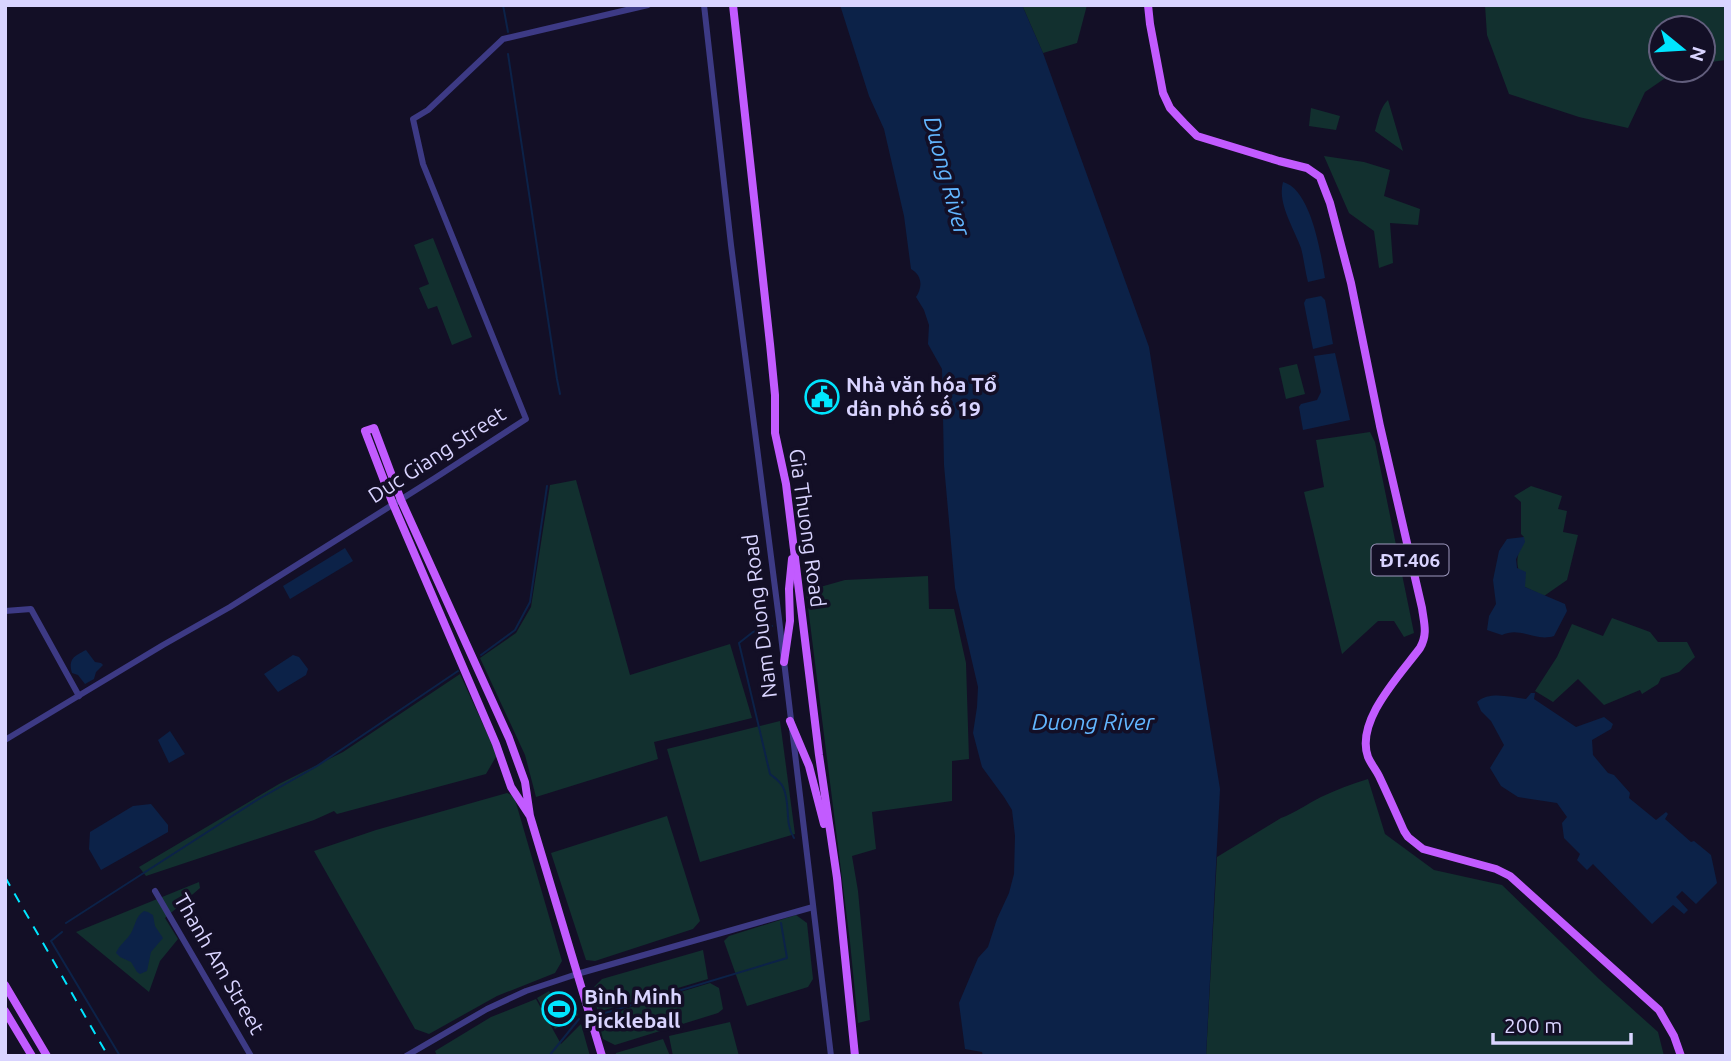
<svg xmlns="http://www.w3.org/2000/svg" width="1731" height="1061" viewBox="0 0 1731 1061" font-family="Ubuntu,sans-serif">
	<rect width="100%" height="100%" fill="#130f26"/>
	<g fill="#12302f">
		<path d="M1022,5H1087L1077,43L1043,53Z"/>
		<path d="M1485,5H1726V60L1703,63V28H1661V70H1677L1645,92L1628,128L1579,117L1509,94L1487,35Z"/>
		<path d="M1388,100L1403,151L1375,131C1378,121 1380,107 1388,100Z"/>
		<path d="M1311,108L1340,116L1336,130L1309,126Z"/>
		<path d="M1324,156L1364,162L1390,170L1384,196L1420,209L1418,225L1390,223L1393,263L1379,268L1374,231L1349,213Z"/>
		<path d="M433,238L472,337L452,345L437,306L428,309L419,288L429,284L414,245Z"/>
		<path d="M1297,364L1305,394L1286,399L1279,368Z"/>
		<path d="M1370,432L1375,442L1414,633L1404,637L1394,621H1378L1342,654L1304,492L1324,487L1316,440Z"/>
		<path d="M576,480L630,675L730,644L752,718L654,742L658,759L536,797L525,755L480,658L516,633L531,607L550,485Z"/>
		<path d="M1531,486L1562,496L1558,509L1567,511L1563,532L1578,535L1567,580L1544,596L1525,587C1515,563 1515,561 1524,537L1521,534V502L1514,496Z"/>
		<path d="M928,576L929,609H954L966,663L969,759L952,761V801L872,812L876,849L852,856L858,891L870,1020L858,1023L850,942L806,591L845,580Z"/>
		<path d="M1612,618L1650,632L1658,642H1687L1695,657L1679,672L1661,678L1658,684L1642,694L1640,690L1604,705L1578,679L1553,702L1535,691L1557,657L1572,624L1603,636Z"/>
		<path d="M460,674L497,755L486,774L337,814L334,811L314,820L146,876L139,867L279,784L343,752Z"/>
		<path d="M780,721L795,834L700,862L667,749Z"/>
		<path d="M1368,779L1385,834L1434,870L1502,885L1599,979L1658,1032L1664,1056H1206L1217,857L1281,818C1295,813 1307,804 1321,797C1336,790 1351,784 1368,779Z"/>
		<path d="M507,793L514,796L562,961L555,973L497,996L429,1034L415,1029L314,851L376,830Z"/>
		<path d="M667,816L700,921L693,929L595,961L586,960L551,853Z"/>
		<path d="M199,882L200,888L165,918L178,939L160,961L149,992L76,932Z"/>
		<path d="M796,915L807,923L813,979L808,987L747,1006L724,941L729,936Z"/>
		<path d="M703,950L708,979L598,1012L592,989L602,979Z"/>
		<path d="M710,983L719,988L723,1009L718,1013L615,1045L603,1039L599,1023L625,1009Z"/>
		<path d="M549,991L556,1003L567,996L578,1015L555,1029L537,998Z"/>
		<path d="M536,999L561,1044L581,1024L590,1056H437L435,1051L491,1017Z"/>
		<path d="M730,1022L739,1056H673L669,1036Z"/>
		<path d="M663,1039L670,1056H615L616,1053Z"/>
	</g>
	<g fill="#0c2248">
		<path d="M840,5H1022L1043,53L1149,347L1220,789L1206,1056H983L982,1052L965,1049L959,1003L978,958L988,947L997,919L1009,893L1014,874L1015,836L1012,810L1004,797L982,767L973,733L977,707L978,687L955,588L944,465L942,369L928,344L929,325L924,310L916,297C923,287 922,275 911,269L904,216L884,129L869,96Z"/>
		<path d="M1283,182C1311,189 1321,254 1325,278L1308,282C1305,271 1304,259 1301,248C1294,228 1277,203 1283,182Z"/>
		<path d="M1321,296L1325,300L1333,344L1313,349L1304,303L1306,299Z"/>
		<path d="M1335,353L1350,420L1303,430L1299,407L1301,404L1317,400L1321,392L1314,356Z"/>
		<path d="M1524,537L1525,542L1516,559L1517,568L1526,572L1525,587L1565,604L1567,611L1554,636C1535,642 1520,626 1502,635L1487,630L1489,616L1496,604L1493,580L1499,551L1507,539Z"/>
		<path d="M345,548L353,561L290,599L283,586Z"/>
		<path d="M86,650L95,662L101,663L103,665L96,672L94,679L85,684L78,675L72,673C68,659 74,656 86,650Z"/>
		<path d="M293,655L299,657L308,669L306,675L278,692L264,674Z"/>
		<path d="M1531,693H1535L1534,699L1576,727L1604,717L1613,724L1611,729L1592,740L1593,755L1608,773L1614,775L1630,793L1629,798L1656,820L1666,812L1668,814L1665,819L1691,842L1694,841L1711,855L1717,883L1696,904L1682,891L1676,897L1688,910L1684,914L1673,905L1652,924L1593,864L1587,870L1577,860L1580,854L1564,838L1562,823L1567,817L1557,803L1518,797L1501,786L1490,768L1504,745L1491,721L1481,711L1477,702C1490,691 1509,697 1526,699Z"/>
		<path d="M170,731L185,754L169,763L158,740Z"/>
		<path d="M151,804L168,825V832L101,870L89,849L90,832L133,806Z"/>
		<path d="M144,911L148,912L153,915L155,926L163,938L151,952L147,971L140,974L137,972L131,962L120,957L116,953C119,945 127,940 131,933C136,924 135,917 144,911Z"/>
	</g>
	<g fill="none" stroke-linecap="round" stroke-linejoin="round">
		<g stroke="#0c2248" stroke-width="2">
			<path d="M503,5L508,32"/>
			<path d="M508,54L557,379L560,394"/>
			<path d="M772,626L753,632L739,643L770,774C775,778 780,781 783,787C791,803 784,823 794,838"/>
			<path d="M481,655L515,630L530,602L547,486"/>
			<path d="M66,923L257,800L317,766L458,671"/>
			<path d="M62,932L51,941L120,1056"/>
			<path d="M595,1016L787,958L781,923"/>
			<path d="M549,1056L579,1019"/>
		</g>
		<g stroke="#3d3a85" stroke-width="6">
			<path d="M704,5L731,245L779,619L831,1056"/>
			<path d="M5,611L31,609L79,696"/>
			<path d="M5,740L163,645L230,607L435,478L526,419L423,164L413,119L428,110L503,39L648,5"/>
			<path d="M155,891L251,1056"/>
			<path d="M406,1056L487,1009L526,991L577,974L813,907"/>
		</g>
		<g stroke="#c25bff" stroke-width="8">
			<path d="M733,5L770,344L775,395V433L786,484L819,755L837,878L855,1056"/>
			<path d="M1148,5L1150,24L1163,93L1170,108L1184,123L1197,136L1279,161L1307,168L1320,177L1330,203L1351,283L1380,426L1422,608C1424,623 1428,634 1420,648C1400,675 1355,721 1368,757C1371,764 1376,770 1379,776C1388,795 1396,813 1404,831L1408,837L1423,849L1496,869L1510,876L1659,1010L1674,1036L1681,1056"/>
			<path d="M784,662L790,621L789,589L792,559"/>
			<path d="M790,721L809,766L824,824"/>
			<path d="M530,816L511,787L496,744L393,504L365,431L374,428L401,500L509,738L525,782L530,816L602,1056"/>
			<path d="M5,985L47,1056"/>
			<path d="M5,1011L32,1056"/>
		</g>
		<path stroke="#00e5ff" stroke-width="2" stroke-dasharray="10 9" stroke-linecap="butt" d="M5,877L108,1056"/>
	</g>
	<defs>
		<symbol id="civic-ring" viewBox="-11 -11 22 22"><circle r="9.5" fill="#130f26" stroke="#00e5ff" stroke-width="1.5"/><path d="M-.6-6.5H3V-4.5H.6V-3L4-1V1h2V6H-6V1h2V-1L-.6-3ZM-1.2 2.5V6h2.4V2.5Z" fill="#00e5ff"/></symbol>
		<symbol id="stadium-ring" viewBox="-11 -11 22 22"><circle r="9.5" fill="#130f26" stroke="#00e5ff" stroke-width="1.5"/><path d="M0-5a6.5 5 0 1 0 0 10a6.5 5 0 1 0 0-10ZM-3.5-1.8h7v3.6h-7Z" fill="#00e5ff"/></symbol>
	</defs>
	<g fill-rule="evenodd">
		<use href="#civic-ring" x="803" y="378" width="38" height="38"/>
		<use href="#stadium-ring" x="540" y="990" width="38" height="38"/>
	</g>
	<g text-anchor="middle" stroke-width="7" stroke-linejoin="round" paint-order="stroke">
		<rect fill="#130f26" stroke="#9e99be" stroke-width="2" x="1371.5" y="544.5" width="77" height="31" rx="5"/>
		<g font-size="19" font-weight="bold" fill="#d9d4ff">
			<text x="1410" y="567">ĐT.406</text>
		</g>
		<g font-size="21" font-weight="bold" fill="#d9d4ff" stroke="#130f26" text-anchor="start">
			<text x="846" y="392">Nhà văn hóa Tổ<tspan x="846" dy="24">dân phố số 19</tspan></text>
			<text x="584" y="1004">Bình Minh<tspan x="584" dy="24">Pickleball</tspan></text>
		</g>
		<g font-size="21" fill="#d9d4ff" stroke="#130f26">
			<text transform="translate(437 455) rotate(-33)" y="7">Duc Giang Street</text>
			<text transform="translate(807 528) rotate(82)" y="7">Gia Thuong Road</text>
			<text transform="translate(760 616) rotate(-97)" y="7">Nam Duong Road</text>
			<text transform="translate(219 964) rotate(60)" y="7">Thanh Am Street</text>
		</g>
		<g font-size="23" font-style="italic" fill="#62b6ff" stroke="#130f26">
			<text transform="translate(947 176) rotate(75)" y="8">Duong River</text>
			<text x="1093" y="730">Duong River</text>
		</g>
	</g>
	<rect width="1731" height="1061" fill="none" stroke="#d9d4ff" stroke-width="14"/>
	<g transform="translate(1682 49) rotate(108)"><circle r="33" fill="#130f26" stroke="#625e7d" stroke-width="2"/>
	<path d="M0-5L12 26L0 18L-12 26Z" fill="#00e5ff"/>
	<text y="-10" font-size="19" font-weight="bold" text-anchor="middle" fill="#d9d4ff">N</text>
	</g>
	<path d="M1493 1033v10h138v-10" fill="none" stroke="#d9d4ff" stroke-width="3.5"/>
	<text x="1504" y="1033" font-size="21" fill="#d9d4ff" stroke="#130f26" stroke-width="5" paint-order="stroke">200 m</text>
</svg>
